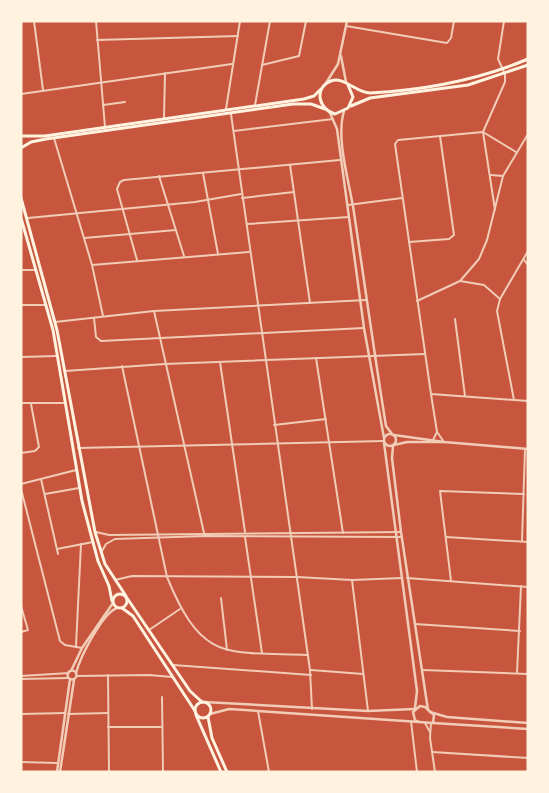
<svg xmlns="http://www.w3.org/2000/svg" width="549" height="793" viewBox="0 0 549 793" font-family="Signika,sans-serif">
	<rect width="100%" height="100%" fill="#c8553d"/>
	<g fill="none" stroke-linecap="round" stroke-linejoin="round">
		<g stroke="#f1ccb7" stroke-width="2">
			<path d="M34,21L43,90"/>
			<path d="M96,21L105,127"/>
			<path d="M346,26L447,43L451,38L454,21"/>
			<path d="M97,40L238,36"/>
			<path d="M262,65L299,56L306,21"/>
			<path d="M21,94L232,64"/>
			<path d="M103,105L125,102"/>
			<path d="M255,105L270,21"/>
			<path d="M226,109L240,21"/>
			<path d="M231,114L310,670L312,709"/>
			<path d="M164,118L165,73"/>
			<path d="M234,131L333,119"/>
			<path d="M54,138L92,265L103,316"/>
			<path d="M290,165L310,303"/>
			<path d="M203,173L218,254"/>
			<path d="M491,175L503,176"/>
			<path d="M159,176L184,256"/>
			<path d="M242,198L294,192"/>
			<path d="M348,205L402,198"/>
			<path d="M495,210L483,132L505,82V74L498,59L504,21"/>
			<path d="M28,218L195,202L241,194"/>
			<path d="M247,224L349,217"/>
			<path d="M84,238L176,230"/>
			<path d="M409,242L449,239L454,235L440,136"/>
			<path d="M137,260L117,189L120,182L124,180L340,160"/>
			<path d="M524,260L528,265"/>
			<path d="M92,265L249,252"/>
			<path d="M21,270H36"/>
			<path d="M460,281L484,285L500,299"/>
			<path d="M417,301L460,281L479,259L487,240L503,176L528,134"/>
			<path d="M21,305H46"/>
			<path d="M154,311L204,533"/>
			<path d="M94,318L96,337L101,341L364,328"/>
			<path d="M455,319L465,396"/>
			<path d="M55,322L154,311L366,300"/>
			<path d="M21,357L56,356"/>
			<path d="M316,358L343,533"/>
			<path d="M220,362L245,532"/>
			<path d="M122,366L167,577C202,662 224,652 307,655"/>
			<path d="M65,371L165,364L425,354"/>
			<path d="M431,394L528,401"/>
			<path d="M514,400L497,311L500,299L528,251"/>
			<path d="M21,403H65"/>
			<path d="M274,425L326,419"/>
			<path d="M433,440L437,432"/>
			<path d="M444,442L437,432L431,394L395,144L398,140L483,132L516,152"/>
			<path d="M78,448L384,441"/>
			<path d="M21,453L35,451L39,447L31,404"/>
			<path d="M41,479L58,554"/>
			<path d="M21,484L76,470"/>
			<path d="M21,489L60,641L65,645L82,648"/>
			<path d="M45,494L79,488"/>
			<path d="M96,532L109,535L401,532"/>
			<path d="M245,537L262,653"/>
			<path d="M446,537L528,542"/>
			<path d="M522,541L525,449"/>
			<path d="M57,549L93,542"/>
			<path d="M102,551L106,544L115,539L205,536L401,537"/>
			<path d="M407,578L528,587"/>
			<path d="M115,580L132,576L297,577L352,580L402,578"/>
			<path d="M352,580L368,711"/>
			<path d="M451,581L440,491L524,494"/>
			<path d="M221,598L227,650"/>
			<path d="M21,606L28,630L21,632"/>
			<path d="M415,624L520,631"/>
			<path d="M149,630L180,609"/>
			<path d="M76,646L81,544"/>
			<path d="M173,665L311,675"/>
			<path d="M311,670L363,674"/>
			<path d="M423,670L528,674"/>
			<path d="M517,673L521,586"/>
			<path d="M108,675L109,772"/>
			<path d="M21,676L69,673"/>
			<path d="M77,676L149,675L172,677"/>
			<path d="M21,679L69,678"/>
			<path d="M162,697L163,772"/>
			<path d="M258,711L269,772"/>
			<path d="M21,714L65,713"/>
			<path d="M68,714L108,713"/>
			<path d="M411,721L417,772"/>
			<path d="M425,723L430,732"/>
			<path d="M431,723L430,738L435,772"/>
			<path d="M108,727H161"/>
			<path d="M432,752L528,758"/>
			<path d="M21,762L57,763"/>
		</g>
		<g stroke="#f1ccb7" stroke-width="2.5">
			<path d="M341,56L346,82"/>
			<path d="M326,83L338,64L347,21"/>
			<path d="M344,111C336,137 348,178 353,206C364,279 374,352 386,426L392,434"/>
			<path d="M330,113L337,129L364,328L384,438"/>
			<circle cx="390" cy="440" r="6"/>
			<path d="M394,435L444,442L528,449"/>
			<path d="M384,443L417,691L415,708"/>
			<path d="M394,445L407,442H444"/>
			<path d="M393,446L392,458L401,532L428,710"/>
			<circle cx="72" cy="675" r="4.5"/>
			<path d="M71,671L82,648L113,603"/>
			<path d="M76,673C80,658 102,613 117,608"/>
			<path d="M204,702L368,711L414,709"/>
			<path d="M420,706L425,707L434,715L433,723L419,722L415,720L413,712Z"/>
			<path d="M430,712L447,717L528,723"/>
			<path d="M210,714L229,709L419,722"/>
			<path d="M433,723L528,729"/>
			<path d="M57,772L70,679"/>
			<path d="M60,772L74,680"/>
		</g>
		<g stroke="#fff3e0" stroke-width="3">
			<path d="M348,85L353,97L348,108L335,114C319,110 313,88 331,81C344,76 356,93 370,93C425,90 478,80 528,59"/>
			<path d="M351,106L370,98L468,85L528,65"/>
			<path d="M21,136H45L304,99L314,96L321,89"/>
			<path d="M21,148L31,142L46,139L293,104H311L325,109"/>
			<path d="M21,198L57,330L95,532L105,564L126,596"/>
			<path d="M21,218L53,330L82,501L98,561L109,586L112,601"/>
			<circle cx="120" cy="601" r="7"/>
			<path d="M127,598L190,691L202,702"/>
			<path d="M122,608L133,616L195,711"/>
			<circle cx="203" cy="710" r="8"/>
			<path d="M196,715L221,772"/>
			<path d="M208,717L212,738L227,772"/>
		</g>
	</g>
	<rect width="549" height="793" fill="none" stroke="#fff3e0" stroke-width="45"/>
</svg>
